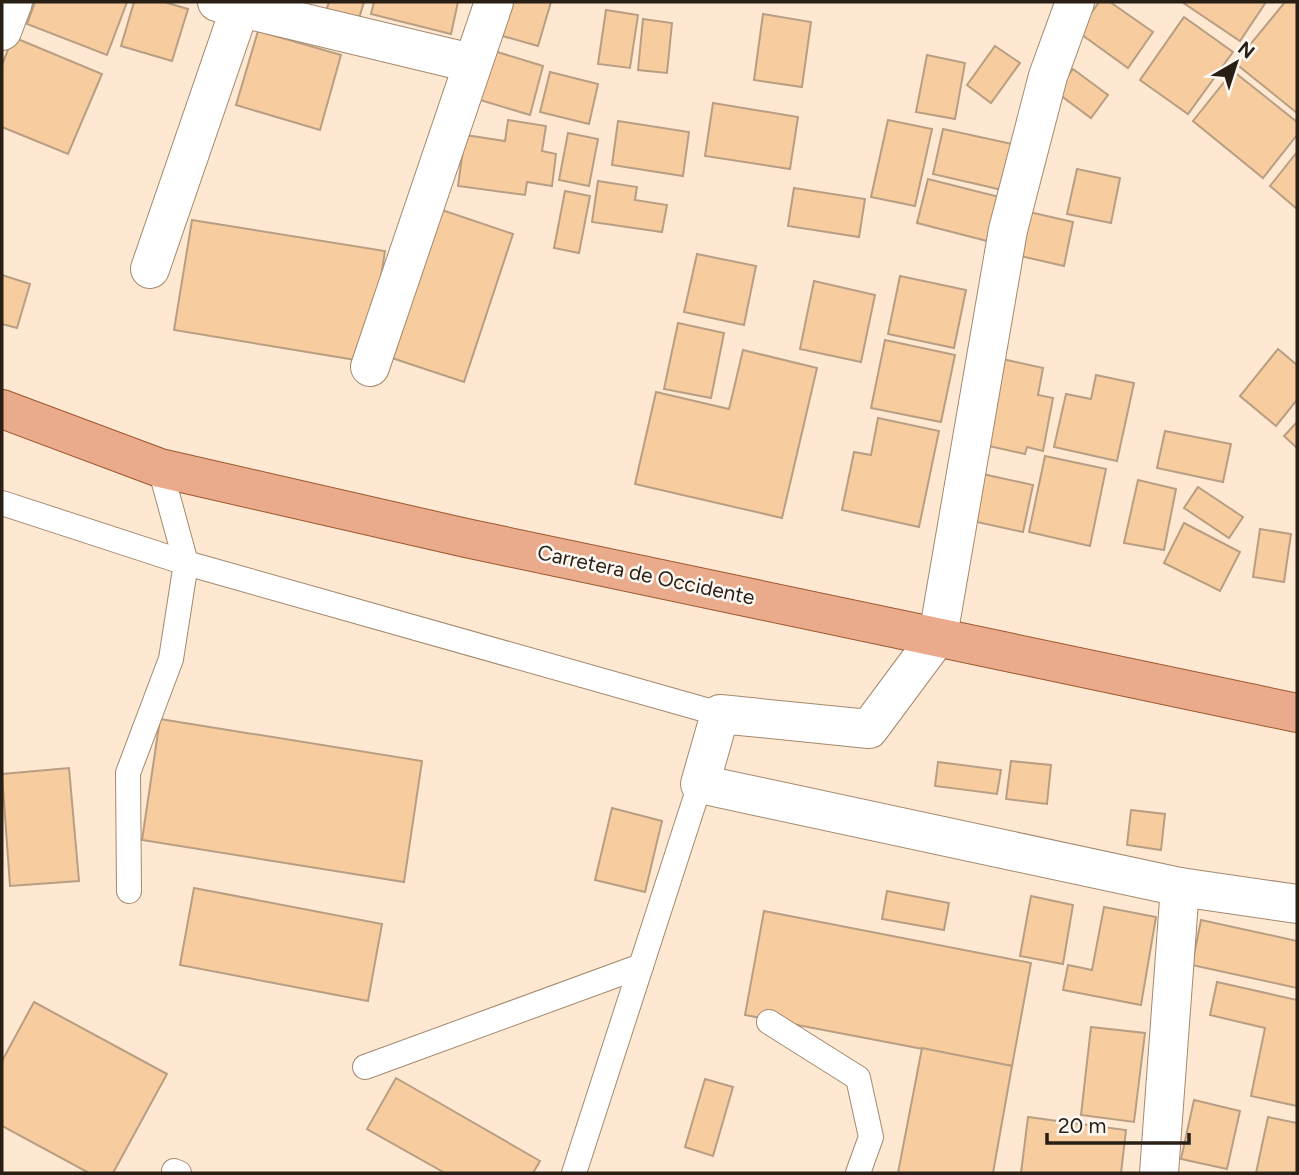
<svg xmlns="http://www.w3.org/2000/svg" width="1299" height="1175" viewBox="0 0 1299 1175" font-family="Figtree,sans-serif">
	<rect width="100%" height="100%" fill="#ffe8d1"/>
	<g fill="#f7cc9e" stroke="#b89e83" stroke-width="2">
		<path d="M35,2H127L107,55L27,24Z"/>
		<path d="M134,2H164L188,9L172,61L121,46Z"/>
		<path d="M329,2H364L356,28L324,17Z"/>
		<path d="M374,2H458L451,34L371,14Z"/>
		<path d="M509,2H551L538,46L499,35Z"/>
		<path d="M1099,2H1110L1153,32L1128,68L1078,32Z"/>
		<path d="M1182,2H1266L1240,41Z"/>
		<path d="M1285,2H1297V113L1235,63Z"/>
		<path d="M606,10L638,15L630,68L598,64Z"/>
		<path d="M763,14L811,22L802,87L754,80Z"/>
		<path d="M1184,17L1233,52L1188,114L1140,80Z"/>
		<path d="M643,19L672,23L667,73L638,70Z"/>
		<path d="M258,31L341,55L320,130L236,105Z"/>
		<path d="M13,37L102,74L68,154L2,127V65Z"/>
		<path d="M995,46L1020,63L991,103L967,85Z"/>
		<path d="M491,50L543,66L530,115L477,99Z"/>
		<path d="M927,55L965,63L955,119L916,112Z"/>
		<path d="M1073,69L1108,95L1091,118L1056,92Z"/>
		<path d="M1233,71L1297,122V135L1263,178L1193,121Z"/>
		<path d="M550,72L598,84L589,124L540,112Z"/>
		<path d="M713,103L798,117L790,169L705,156Z"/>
		<path d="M508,120L546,126L542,151L556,154L552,186L527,182L525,195L458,186L465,135L505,141Z"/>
		<path d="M888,120L932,129L915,206L871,197Z"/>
		<path d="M618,121L689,132L683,176L612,165Z"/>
		<path d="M943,129L1021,146L1011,192L933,174Z"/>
		<path d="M568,133L598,139L589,186L559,180Z"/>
		<path d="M1297,152V209L1270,186Z"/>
		<path d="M1077,169L1120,178L1111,223L1067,214Z"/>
		<path d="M928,179L1003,198L991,242L917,223Z"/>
		<path d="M598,181L637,187L635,200L667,205L662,232L592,222Z"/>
		<path d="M794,188L865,199L859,237L788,226Z"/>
		<path d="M565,191L590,196L579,253L554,248Z"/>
		<path d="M442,210L513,234L464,382L392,358Z"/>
		<path d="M1025,211L1073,222L1064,266L1016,255Z"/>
		<path d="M192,220L385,251L368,362L174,330Z"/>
		<path d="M697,254L756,266L744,325L684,312Z"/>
		<path d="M2,275L30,284L17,328L2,324Z"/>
		<path d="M900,276L966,290L954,348L888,334Z"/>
		<path d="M814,281L875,295L861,362L800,349Z"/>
		<path d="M678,323L724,333L711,398L664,389Z"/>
		<path d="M885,340L955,355L941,422L871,408Z"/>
		<path d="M1278,349L1297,365V400L1276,426L1240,396Z"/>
		<path d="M743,350L817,368L782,518L635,484L656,392L729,409Z"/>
		<path d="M998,358L1043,368L1038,395L1053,398L1043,451L1027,447L1025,454L980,444Z"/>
		<path d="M1096,375L1134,383L1117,461L1054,447L1066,394L1091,399Z"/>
		<path d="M878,418L939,431L919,527L842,510L854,452L871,455Z"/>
		<path d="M1297,422V448L1284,436Z"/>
		<path d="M1165,431L1231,444L1223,482L1157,468Z"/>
		<path d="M1045,456L1106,469L1090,546L1029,532Z"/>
		<path d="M978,473L1033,485L1023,532L968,520Z"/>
		<path d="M1138,480L1176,489L1164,550L1124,543Z"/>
		<path d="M1198,487L1243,517L1229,538L1184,508Z"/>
		<path d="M1184,523L1240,552L1220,591L1164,563Z"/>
		<path d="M1260,529L1291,534L1284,582L1253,577Z"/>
		<path d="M160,719L422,761L404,882L142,840Z"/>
		<path d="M1011,761L1051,765L1047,804L1006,799Z"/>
		<path d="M938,762L1001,770L997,794L935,786Z"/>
		<path d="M69,768L79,881L10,886L2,774Z"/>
		<path d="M612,808L662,821L645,892L595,880Z"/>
		<path d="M1131,810L1165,814L1161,850L1127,845Z"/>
		<path d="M194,888L382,924L368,1001L180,965Z"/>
		<path d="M887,891L949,903L944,930L882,919Z"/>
		<path d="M1031,896L1073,905L1063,964L1020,956Z"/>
		<path d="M1104,907L1156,917L1141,1005L1063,990L1068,965L1092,970Z"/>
		<path d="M764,911L1031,963L1012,1066L745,1015Z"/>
		<path d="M1201,920L1297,941V988L1192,965Z"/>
		<path d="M1217,982L1297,1000V1106L1251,1096L1265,1028L1210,1015Z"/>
		<path d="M34,1002L167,1074L113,1173H89L2,1126V1061Z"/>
		<path d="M1091,1027L1145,1033L1134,1122L1081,1115Z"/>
		<path d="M922,1048L1012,1066L993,1173H898Z"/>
		<path d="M396,1078L540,1161L533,1173H445L367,1129Z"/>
		<path d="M705,1079L733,1087L713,1156L685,1147Z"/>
		<path d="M1194,1100L1240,1111L1227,1169L1181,1159Z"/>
		<path d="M1028,1117L1126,1130L1121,1173H1021Z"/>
		<path d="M1268,1117L1297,1123V1173H1256Z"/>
	</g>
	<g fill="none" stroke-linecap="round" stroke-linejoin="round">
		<defs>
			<g id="lane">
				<path d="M2,503L186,563L720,714"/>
				<path d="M129,891L128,773L171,659L186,563L160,468"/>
				<path d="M769,1022L858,1078L871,1137L858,1173"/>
				<path d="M365,1067L641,966"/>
				<path d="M174,1171L179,1173"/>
				<path d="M574,1173L700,784"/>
			</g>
			<g id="street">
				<path d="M217,2L471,63"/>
				<path d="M1075,2L1048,76L1008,230L938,636L869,729L720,714L700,784L1180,887L1297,904"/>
				<path d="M2,31L13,2"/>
				<path d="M150,269L242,2"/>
				<path d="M370,367L494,2"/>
				<path d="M1159,1173L1180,887"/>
			</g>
			<path id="primary" d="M2,409L160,468L466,538L1297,713"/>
		</defs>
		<use href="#lane" stroke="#a3896e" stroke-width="26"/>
		<use href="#street" stroke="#a3896e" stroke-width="40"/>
		<use href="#primary" stroke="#9c562f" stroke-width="40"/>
		<use href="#lane" stroke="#fff" stroke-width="24"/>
		<use href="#street" stroke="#fff" stroke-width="38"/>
		<use href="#primary" stroke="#e9ab8b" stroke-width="38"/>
	</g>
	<g text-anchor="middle" stroke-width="5" stroke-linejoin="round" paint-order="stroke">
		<g font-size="21" fill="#291f14" stroke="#fff9f3">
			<text transform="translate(646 575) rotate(12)" y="7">Carretera de Occidente</text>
		</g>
	</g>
	<rect width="1299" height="1175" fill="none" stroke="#291f14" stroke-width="7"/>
	<g transform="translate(1236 63) rotate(39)" stroke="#fff9f3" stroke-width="5" paint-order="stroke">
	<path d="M0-5L12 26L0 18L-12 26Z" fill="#291f14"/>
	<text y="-10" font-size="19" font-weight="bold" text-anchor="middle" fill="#291f14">N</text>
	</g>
	<path d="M1047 1133v10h142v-10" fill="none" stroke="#291f14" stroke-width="3.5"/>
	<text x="1058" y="1133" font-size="21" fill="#291f14" stroke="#fff9f3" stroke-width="5" paint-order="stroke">20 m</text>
</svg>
